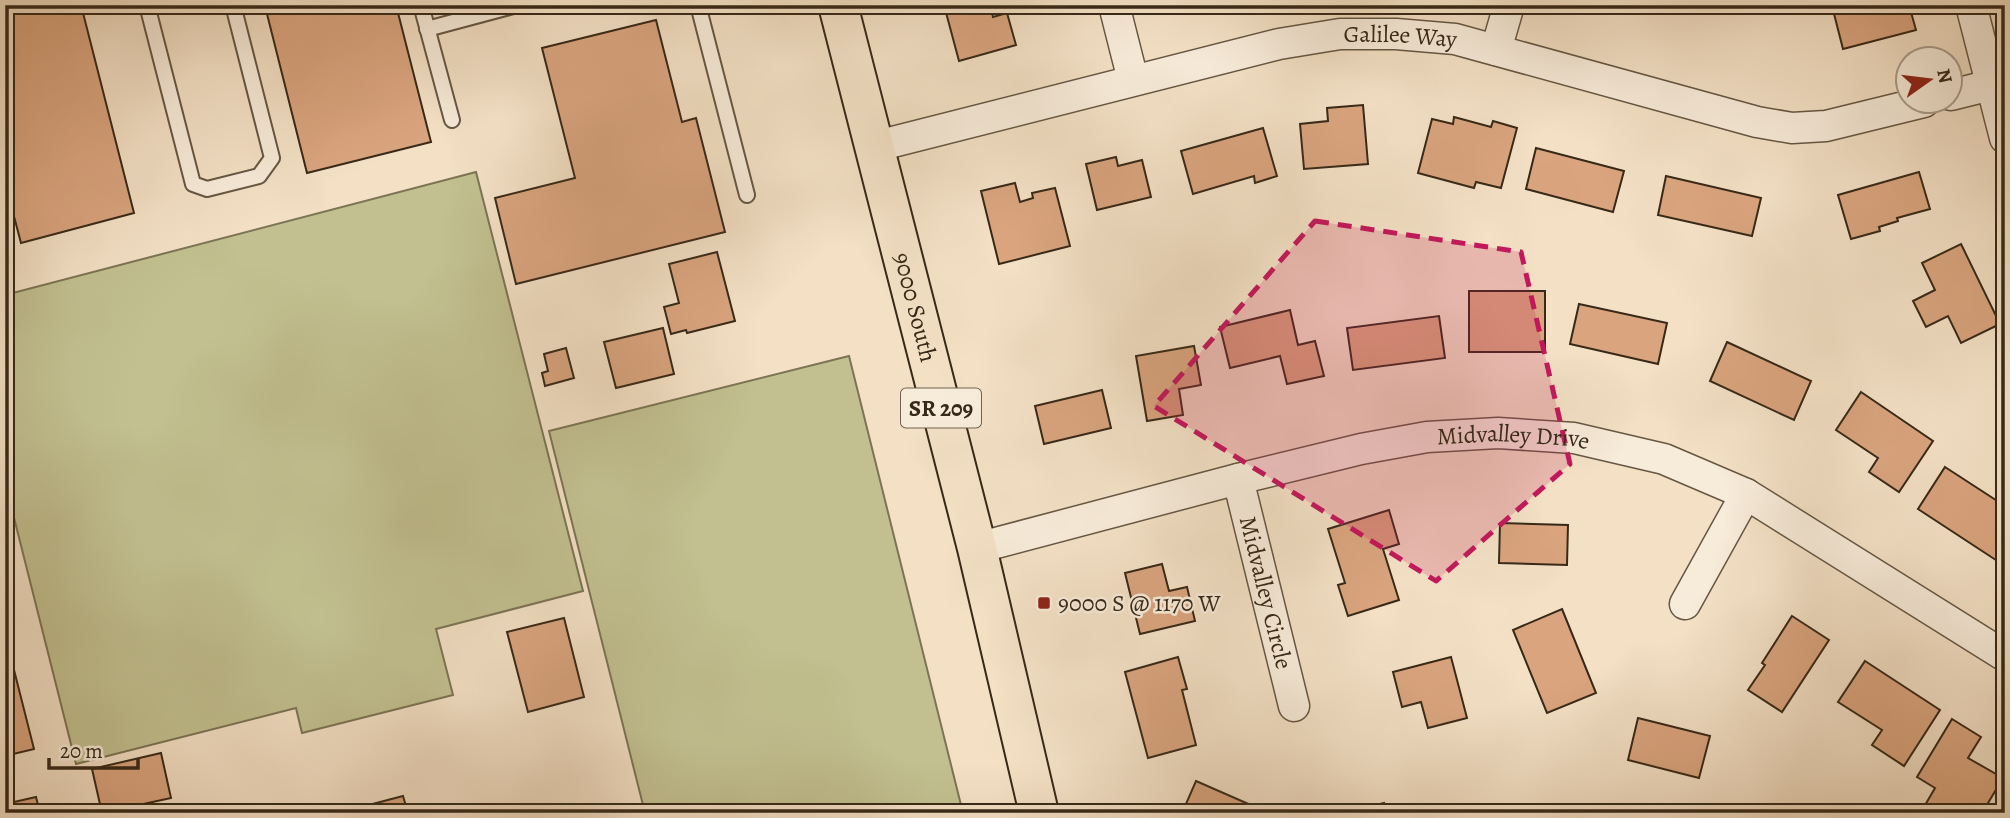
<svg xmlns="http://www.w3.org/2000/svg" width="2010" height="818" viewBox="0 0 2010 818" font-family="Alegreya,serif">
	<rect width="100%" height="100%" fill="#f3e0c5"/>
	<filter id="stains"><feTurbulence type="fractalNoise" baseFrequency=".00286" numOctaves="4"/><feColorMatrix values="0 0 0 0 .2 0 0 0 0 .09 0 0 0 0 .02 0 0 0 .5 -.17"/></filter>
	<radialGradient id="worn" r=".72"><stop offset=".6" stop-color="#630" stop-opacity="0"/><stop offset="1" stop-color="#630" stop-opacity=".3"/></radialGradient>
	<g fill="#c2c090" stroke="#7c7454" stroke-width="2">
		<path d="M476,172L583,591L436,629L453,695L302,733L296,708L76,764L5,482V295Z"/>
		<path d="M849,356L963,813H645L549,431Z"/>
	</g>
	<g fill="#d9a47e" stroke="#372918" stroke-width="2">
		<path d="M5,5H81L134,213L21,243L5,182Z"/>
		<path d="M283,5H396L431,142L307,173L266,10Z"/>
		<path d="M944,5H990L993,17L1007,13L1016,45L959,61Z"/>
		<path d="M1836,5H1909L1916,30L1843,49L1832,6Z"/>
		<path d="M656,20L682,122L696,118L725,232L516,284L495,198L575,178L542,48Z"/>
		<path d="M1363,105L1368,164L1304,169L1300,124L1328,121L1327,108Z"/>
		<path d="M1454,117L1491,127L1493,121L1517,128L1501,188L1476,182L1474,188L1418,173L1432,119L1453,124Z"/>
		<path d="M1263,128L1277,176L1255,183L1254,176L1193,194L1181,151Z"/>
		<path d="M1536,148L1624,171L1613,212L1526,189Z"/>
		<path d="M1116,157L1118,166L1142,160L1151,197L1097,210L1086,164Z"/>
		<path d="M1919,172L1930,209L1897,218L1898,221L1879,227L1880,231L1851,239L1838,195Z"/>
		<path d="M1666,176L1761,198L1752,236L1658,215Z"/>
		<path d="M1015,183L1020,202L1033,198L1032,193L1055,188L1070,246L999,264L981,191Z"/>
		<path d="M1961,244L2000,324L1961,343L1948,316L1926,327L1913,301L1935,290L1922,263Z"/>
		<path d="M717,252L735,321L687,333L686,330L671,334L664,307L679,303L669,264Z"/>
		<rect x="1469" y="291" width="76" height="61"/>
		<path d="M1579,304L1667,323L1658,364L1570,344Z"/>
		<path d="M1290,310L1298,345L1315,341L1324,376L1287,384L1280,356L1230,368L1220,327Z"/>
		<path d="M1439,316L1445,358L1353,370L1347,328Z"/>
		<path d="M663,328L674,374L616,388L604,342Z"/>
		<path d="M1727,342L1811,381L1794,420L1710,381Z"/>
		<path d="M1194,346L1201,385L1179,389L1183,415L1147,421L1136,356Z"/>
		<path d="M566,348L574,378L545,386L542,373L548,371L544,354Z"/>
		<path d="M1102,390L1111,428L1044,444L1035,406Z"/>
		<path d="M1861,392L1933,441L1899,492L1869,472L1878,458L1836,430Z"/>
		<path d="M1945,467L2005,506V566L1918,509Z"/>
		<path d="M1389,510L1399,544L1383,549L1399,600L1348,616L1338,585L1345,583L1328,529Z"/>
		<path d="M1500,523L1568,525L1567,565L1499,563Z"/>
		<path d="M1162,564L1169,591L1187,587L1195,621L1140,634L1125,573Z"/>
		<path d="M1562,609L1596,693L1547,713L1513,630Z"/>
		<path d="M1792,616L1829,640L1782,712L1748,690L1765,665L1762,663Z"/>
		<path d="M564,618L584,697L528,712L507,632Z"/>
		<path d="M1178,657L1187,689L1182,690L1196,745L1148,758L1125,672Z"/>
		<path d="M1451,657L1467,718L1428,728L1421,702L1402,707L1393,672Z"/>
		<path d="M1865,661L1940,710L1904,766L1872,745L1882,730L1838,702Z"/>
		<path d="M12,662L34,749L5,756V664Z"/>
		<path d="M1638,718L1710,736L1699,778L1628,760Z"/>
		<path d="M1952,719L1981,737L1968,758L2003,778L1982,813L1977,811L1976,813L1921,812L1935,788L1917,777Z"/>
		<path d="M161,753L171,798L102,813L92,769Z"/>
		<path d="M1196,781L1269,813H1182Z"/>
		<path d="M403,796L408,813H347L346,811Z"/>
		<path d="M36,797L40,813H5V804Z"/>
		<path d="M1384,803L1386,813H1344Z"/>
	</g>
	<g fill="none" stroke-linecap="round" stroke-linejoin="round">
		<defs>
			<g id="service">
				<path d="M147,5L193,184L207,189L259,176L272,158L233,5"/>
				<path d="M421,5L452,120"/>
				<path d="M698,5L747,195"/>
				<path d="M427,29L517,5"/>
			</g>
			<g id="minor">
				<path d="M1114,5L1133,80"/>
				<path d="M1971,5L2005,138"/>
				<path d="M1496,50L1509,5"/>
				<path d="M1951,95L1991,85"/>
				<path id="s1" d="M873,147L1279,44L1340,34H1396L1455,39L1757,122L1792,128L1826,126L1924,102"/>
				<path id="s2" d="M1238,479L1294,706"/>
				<path id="s3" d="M977,548L1238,479L1361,449L1427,437L1498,433L1574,438L1664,459L1746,494L2005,656"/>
				<path d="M1685,604L1746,494"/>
			</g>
			<g id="primary">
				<path id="s4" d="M838,5L977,548L1039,813"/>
			</g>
		</defs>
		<use href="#service" stroke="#665743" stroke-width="18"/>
		<use href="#minor" stroke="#665743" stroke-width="33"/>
		<use href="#primary" stroke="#372918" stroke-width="42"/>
		<use href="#service" stroke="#f7ebd9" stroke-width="14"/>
		<use href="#minor" stroke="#f7ebd9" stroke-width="30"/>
		<use href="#primary" stroke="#f3e0c5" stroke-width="38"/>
	</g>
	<path fill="#c2185b" fill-opacity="0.2" stroke="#c2185b" stroke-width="5" stroke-dasharray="14 9" stroke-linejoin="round" d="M1315,221L1521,252L1570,464L1436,581L1154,406Z"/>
	<rect fill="#8f2418" stroke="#f7ebd9" stroke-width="2.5" x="1037" y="596" width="14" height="14" rx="3.5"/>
	<g text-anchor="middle" stroke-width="5" stroke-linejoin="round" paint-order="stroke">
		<rect fill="#f7ebd9" stroke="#716352" stroke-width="2" x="901" y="388.5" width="80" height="39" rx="5"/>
		<g font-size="23" font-weight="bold" fill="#372918">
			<text x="941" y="416">SR 209</text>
		</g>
		<g font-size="24" fill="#372918" stroke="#f7ebd9">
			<text dy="8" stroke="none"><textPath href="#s1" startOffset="541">Galilee Way</textPath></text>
			<text dy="8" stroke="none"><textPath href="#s4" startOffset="312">9000 South</textPath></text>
			<text dy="8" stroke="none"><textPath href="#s3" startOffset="550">Midvalley Drive</textPath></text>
			<text dy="8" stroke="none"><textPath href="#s2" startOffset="117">Midvalley Circle</textPath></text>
		</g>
		<g font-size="24" fill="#372918" stroke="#f7ebd9" text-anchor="start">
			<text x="1058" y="611">9000 S @ 1170 W</text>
		</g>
	</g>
	<rect width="2010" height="818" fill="none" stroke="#f3e0c5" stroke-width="28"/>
	<rect x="7" y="7" width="1996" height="804" fill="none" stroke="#372918" stroke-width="3.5"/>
	<rect x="14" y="14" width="1982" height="790" fill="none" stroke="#372918" stroke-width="2"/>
	<g transform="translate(1929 80) rotate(76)"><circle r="33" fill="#f7ebd9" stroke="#aa9d8c" stroke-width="2"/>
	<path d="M0-5L12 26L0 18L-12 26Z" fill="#8f2418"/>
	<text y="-10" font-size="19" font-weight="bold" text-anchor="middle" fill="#372918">N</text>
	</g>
	<path d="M49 758v10h89v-10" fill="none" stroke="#372918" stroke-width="3.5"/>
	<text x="60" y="758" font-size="21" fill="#372918" stroke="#f7ebd9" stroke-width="5" paint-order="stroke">20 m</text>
	<rect width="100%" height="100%" filter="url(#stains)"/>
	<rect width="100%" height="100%" fill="url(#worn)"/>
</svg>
